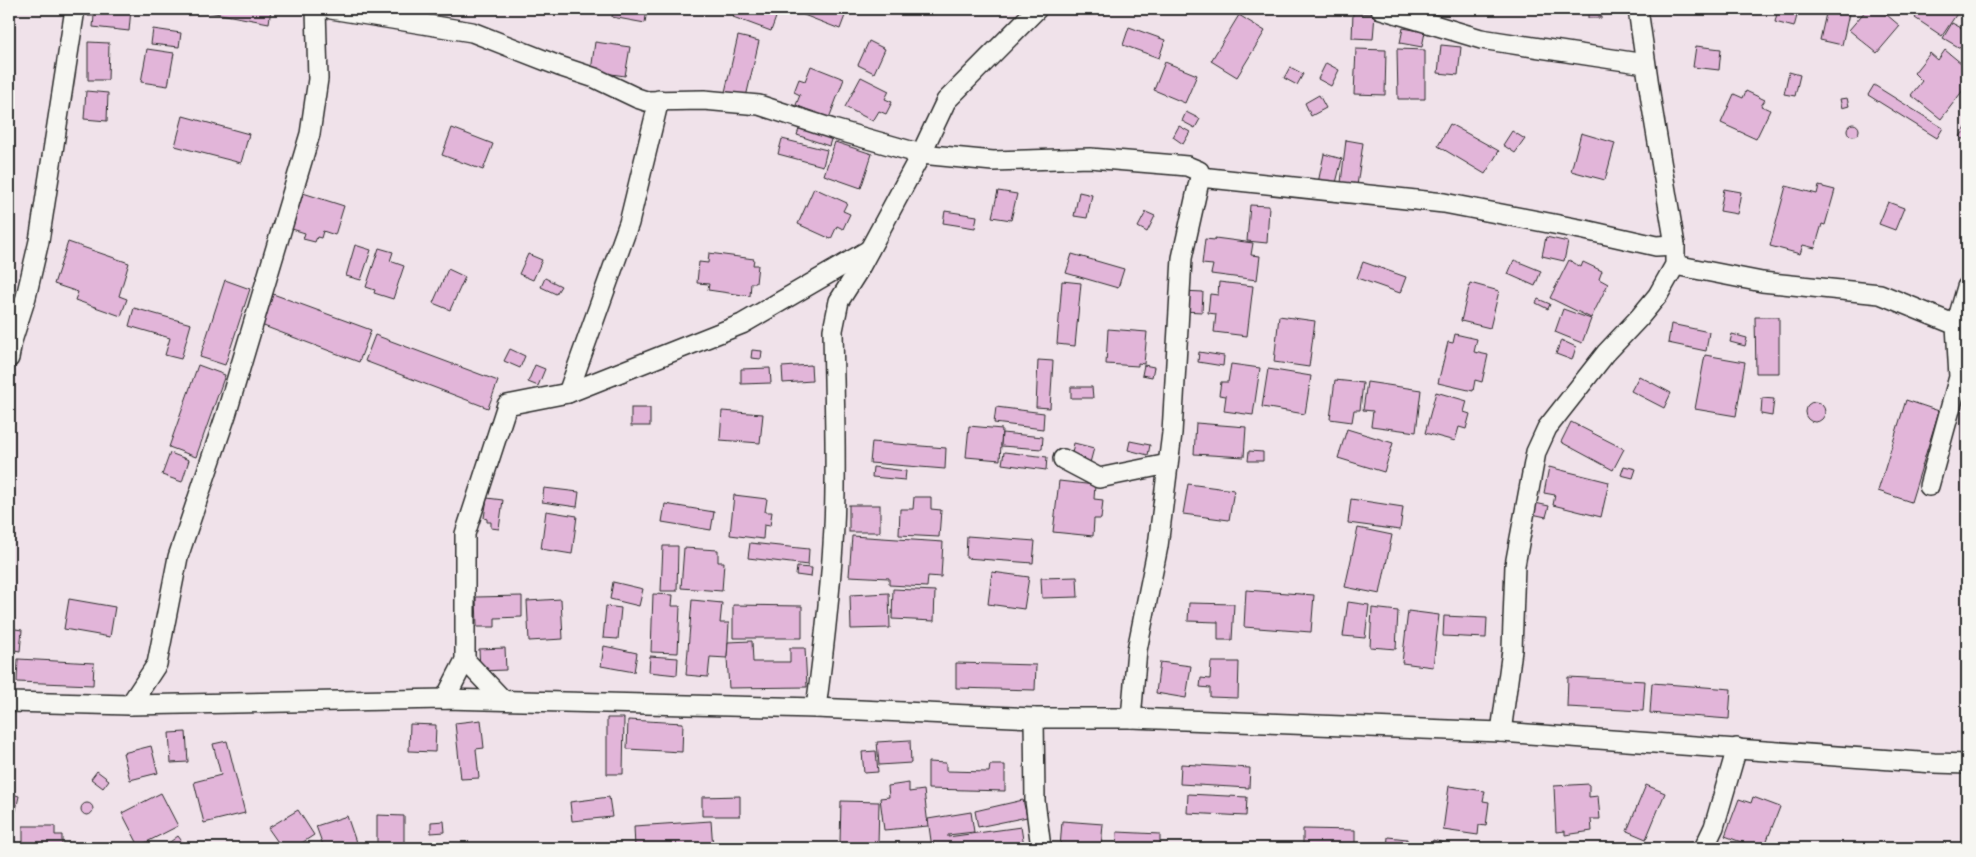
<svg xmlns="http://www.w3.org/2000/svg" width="1976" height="857" viewBox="0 0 1976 857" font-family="Delius,sans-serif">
	<rect width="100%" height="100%" fill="#f0e2ea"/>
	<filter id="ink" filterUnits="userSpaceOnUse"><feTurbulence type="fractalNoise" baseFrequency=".02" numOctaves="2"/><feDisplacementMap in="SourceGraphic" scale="10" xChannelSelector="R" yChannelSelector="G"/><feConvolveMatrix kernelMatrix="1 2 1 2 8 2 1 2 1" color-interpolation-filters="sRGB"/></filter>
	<g filter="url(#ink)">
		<g fill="#e2b5d9" stroke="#2b2b2b">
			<path d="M89,9H131L129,31L93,27L94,16H88Z"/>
			<path d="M205,9H271L269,23L204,11Z"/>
			<path d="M613,9H647L645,23L612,17Z"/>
			<path d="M736,9H779L771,31L733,17Z"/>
			<path d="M798,9H836L846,13L840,29L796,12Z"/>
			<path d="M1588,9H1602L1601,18H1588Z"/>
			<path d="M1778,9L1798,12L1794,27L1775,22Z"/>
			<path d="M1827,9H1850L1842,45L1820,40Z"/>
			<path d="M1867,9H1880L1900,26L1877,53L1849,30Z"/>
			<path d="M1921,9H1960L1942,36L1915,18Z"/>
			<path d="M1353,13L1375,14L1373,39L1352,38Z"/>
			<path d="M1239,15L1265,31L1237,77L1211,61Z"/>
			<path d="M1952,23L1967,31V52L1943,38Z"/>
			<path d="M1129,27L1165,40L1159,58L1123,45Z"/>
			<path d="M1403,28L1425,32L1422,47L1400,43Z"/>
			<path d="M153,29L181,33L179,47L151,44Z"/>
			<path d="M738,36L759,41L746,97L725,92Z"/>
			<path d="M869,41L885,49L874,73L858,65Z"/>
			<path d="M88,42L109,43L108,80H88Z"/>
			<path d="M595,42L630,47L625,76L591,71Z"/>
			<path d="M1441,45L1461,47L1458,75L1438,73Z"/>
			<path d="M1696,46L1721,49L1719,70L1693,67Z"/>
			<path d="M147,49L174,53L168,86L141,82Z"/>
			<path d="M1356,49L1386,50L1385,95L1354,94Z"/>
			<path d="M1397,49L1425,50V99H1398Z"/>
			<path d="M1945,50L1967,68V85L1941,119L1911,95L1922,81L1914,73L1930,53L1938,60Z"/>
			<path d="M1165,62L1197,75L1185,103L1154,90Z"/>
			<path d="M1326,63L1339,70L1331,86L1318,79Z"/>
			<path d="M811,66L844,79L826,126L807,118L810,111L796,105L800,95L794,92L799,79L805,81Z"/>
			<path d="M1290,67L1303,74L1297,85L1284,78Z"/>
			<path d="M1789,72L1800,75L1795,96L1784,94Z"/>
			<path d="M861,77L889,91L885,99L892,102L886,114L879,111L873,121L845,107Z"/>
			<path d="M1874,85L1943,128L1937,138L1868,95Z"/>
			<path d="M86,91L108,93L107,121L84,119Z"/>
			<path d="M1746,91L1765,100L1761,106L1770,110L1756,139L1721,123L1734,94L1743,98Z"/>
			<path d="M1319,95L1326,108L1311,116L1305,103Z"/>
			<path d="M1847,98L1849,106L1842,108L1840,99Z"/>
			<path d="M1186,112L1200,119L1195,128L1182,121Z"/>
			<path d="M183,116L249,134L241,163L175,146Z"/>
			<path d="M801,123L833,133L829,146L797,135Z"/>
			<circle cx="1853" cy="130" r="6"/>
			<path d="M1450,124L1499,151L1485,174L1438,146Z"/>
			<path d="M1179,126L1190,132L1183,144L1173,137Z"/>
			<path d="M1967,126V142L1960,137Z"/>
			<path d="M452,128L493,144L483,170L442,155Z"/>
			<path d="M1512,131L1525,139L1515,153L1503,145Z"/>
			<path d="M1581,133L1615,143L1605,180L1571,171Z"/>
			<path d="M782,139L827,150L823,166L778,154Z"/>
			<path d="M1346,140L1363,143L1357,186L1341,183Z"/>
			<path d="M835,142L872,154L861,188L824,175Z"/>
			<path d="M1324,154L1342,159L1335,187L1318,183Z"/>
			<path d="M1786,186L1817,194L1819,186L1835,190L1825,225L1822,224L1815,248L1803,245L1800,254L1770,246Z"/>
			<path d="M814,188L847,203L843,211L850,214L843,229L837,226L831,239L798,224Z"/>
			<path d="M1724,189L1741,192L1737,214L1720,211Z"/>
			<path d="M998,191L1017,194L1011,220L992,217Z"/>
			<path d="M1079,192L1092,195L1087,218L1074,216Z"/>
			<path d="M303,193L344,206L335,235L323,231L321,238L317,237L315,242L303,239L305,233L292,229Z"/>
			<path d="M1888,202L1904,208L1895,230L1879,224Z"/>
			<path d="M1250,205L1269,206L1267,243L1247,241Z"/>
			<path d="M945,211L977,216L975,228L943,223Z"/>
			<path d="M1146,212L1155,216L1147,232L1138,227Z"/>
			<path d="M1546,237L1568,242L1564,261L1542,256Z"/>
			<path d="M1215,238L1253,243L1251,255L1260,256L1257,280L1211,274L1213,265L1202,264L1205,239L1215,240Z"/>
			<path d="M68,242L129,263L119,296L127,299L121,316L75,300L78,292L54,284Z"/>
			<path d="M355,245L371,250L361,280L346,276Z"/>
			<path d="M379,248L393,252L390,261L404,266L393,299L374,293L375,290L366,287Z"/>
			<path d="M709,253L754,259L753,265H758L756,283H751L750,296L708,290L709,284L697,283L699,262L708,263Z"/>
			<path d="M528,254L542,260L533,280L519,274Z"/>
			<path d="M1072,254L1124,269L1118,288L1066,273Z"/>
			<path d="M1514,260L1541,271L1535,286L1508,274Z"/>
			<path d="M1569,260L1581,267L1583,262L1602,271L1599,279L1608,284L1591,318L1550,298Z"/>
			<path d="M1363,262L1406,277L1400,293L1357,278Z"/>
			<path d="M448,269L465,277L450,310L433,303Z"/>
			<path d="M545,278L561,286L556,294L541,287Z"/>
			<path d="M225,280L250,289L225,365L200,357Z"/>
			<path d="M1062,281L1081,283L1075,346L1057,344Z"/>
			<path d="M1219,282L1253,286L1247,336L1214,332L1216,314L1208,313L1210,294L1218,295Z"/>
			<path d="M1470,283L1499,291L1490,328L1461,321Z"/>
			<path d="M1183,291L1203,292L1202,312L1182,311Z"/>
			<path d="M273,294L371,330L359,362L261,325Z"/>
			<path d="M1538,299L1550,304L1548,309L1536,303Z"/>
			<path d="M134,308L191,324L181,359L165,355L170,338L129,326Z"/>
			<path d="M1563,309L1591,319L1582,343L1555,332Z"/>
			<path d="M1279,316L1315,321L1309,367L1274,362Z"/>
			<path d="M1755,317H1779V373H1756Z"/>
			<path d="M1671,324L1709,332L1706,351L1668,343Z"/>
			<path d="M1108,329L1147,332L1144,364L1138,363V366L1106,364Z"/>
			<path d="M1455,334L1477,339L1474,352L1488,355L1482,382L1475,380L1473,391L1438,383L1448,342L1453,343Z"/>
			<path d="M1732,334L1747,338L1745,346L1730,342Z"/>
			<path d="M375,335L498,381L488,408L365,361Z"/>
			<path d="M1561,340L1576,347L1572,360L1556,354Z"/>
			<path d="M510,349L525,356L520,368L504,361Z"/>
			<path d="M752,350L762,351L761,359L751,358Z"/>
			<path d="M1199,352L1224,356L1223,366L1198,362Z"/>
			<path d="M1705,355L1745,362L1736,416L1695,409Z"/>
			<path d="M1038,360L1053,361L1050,408L1036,407Z"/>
			<path d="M1231,364L1260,368L1253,415L1224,411L1226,396L1219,395L1221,382H1228Z"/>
			<path d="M198,365L225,375L196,457L169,447Z"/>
			<path d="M535,365L545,369L538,386L528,382Z"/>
			<path d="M811,365L812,381L783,383L782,367Z"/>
			<path d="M1144,365L1154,367L1152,377L1142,375Z"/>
			<path d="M770,368L771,383L741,384V369Z"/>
			<path d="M1268,369L1311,376L1305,414L1262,407Z"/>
			<path d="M1639,376L1671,393L1664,408L1631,391Z"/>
			<path d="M1335,380L1363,383L1360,410H1354L1352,422L1330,419Z"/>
			<path d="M1367,382L1421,390L1416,432L1371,426L1373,411L1363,410Z"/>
			<path d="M1071,387H1092L1093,398H1071Z"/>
			<path d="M1436,392L1467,401L1464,412L1470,414L1466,429L1459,427L1455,441L1425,433Z"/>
			<path d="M1762,398L1774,399L1772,416L1761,414Z"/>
			<path d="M1906,400L1939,411L1911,502L1878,491Z"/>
			<circle cx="1815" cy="412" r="10"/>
			<path d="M996,407L1044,413L1043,429L994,423Z"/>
			<rect x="631" y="408" width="19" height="18"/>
			<path d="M722,411L763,414L760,443L720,440Z"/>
			<path d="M1571,422L1624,449L1613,470L1561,442Z"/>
			<path d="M1196,423L1246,427L1244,457L1194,454Z"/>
			<path d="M969,426L1002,429L1000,460L966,457Z"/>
			<path d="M1347,429L1393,443L1384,472L1338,458Z"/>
			<path d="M1002,433L1043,437L1042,449L1001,446Z"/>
			<path d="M1130,441L1150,445L1148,455L1128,450Z"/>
			<path d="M872,442L946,448L945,469L870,463Z"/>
			<path d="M1074,443L1094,448L1090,463L1071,458Z"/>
			<path d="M1249,451L1263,452V461H1248Z"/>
			<path d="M1004,452L1047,457L1046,470L1002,464Z"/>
			<path d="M170,453L189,460L182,482L162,475Z"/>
			<path d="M1624,466L1636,469L1633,478L1621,475Z"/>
			<path d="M873,467L906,471L905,480L872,477Z"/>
			<path d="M1549,467L1609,482L1601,517L1553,505L1555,495L1544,493Z"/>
			<path d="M1059,481L1095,485L1094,499L1103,500L1101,519H1094L1093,536L1053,532Z"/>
			<path d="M1188,484L1234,490L1229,520L1183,514Z"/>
			<path d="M544,488L579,492L577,507L542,502Z"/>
			<path d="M734,495L767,499L765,512H772L770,526L764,525L763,539L730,535Z"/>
			<path d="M914,497H931V509L941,510L939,537L899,535L900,509H913Z"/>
			<path d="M487,498L503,500L499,529L491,528V522H487V519L484,518Z"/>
			<path d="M1351,499L1403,507L1400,530L1348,523Z"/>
			<path d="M1535,503L1549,506L1546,517L1532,514Z"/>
			<path d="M665,504L714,512L711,530L662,522Z"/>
			<rect x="849" y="505" width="31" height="27"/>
			<path d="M546,511L577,516L572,554L541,549Z"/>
			<path d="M1358,528L1392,535L1380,594L1345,587Z"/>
			<path d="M852,536L943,542L941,577L928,576L927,587L889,585V578L849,576Z"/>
			<path d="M967,536L1035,541L1033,563L966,558Z"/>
			<path d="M750,543L809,549L808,565L748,558Z"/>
			<path d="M663,546H678L677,591H661Z"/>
			<path d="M684,548L718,550V562H724L722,591L681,588Z"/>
			<path d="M797,567L812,568L811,577L796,575Z"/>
			<path d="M992,572L1029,577L1024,609L988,604Z"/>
			<path d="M1077,577L1078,597L1042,598L1041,578Z"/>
			<path d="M613,582L643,589L639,606L610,599Z"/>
			<path d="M893,589L935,591L934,621L892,619Z"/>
			<path d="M1246,590L1314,595L1311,632L1244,627Z"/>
			<path d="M889,593L890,628L851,629L850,595Z"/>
			<path d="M653,594L673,595L672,606H680L678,653L651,652Z"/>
			<path d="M522,596V617L495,618V627H477L476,597Z"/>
			<path d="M69,599L115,607L110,637L64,629Z"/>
			<path d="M561,599L563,639L529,641L527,601Z"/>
			<path d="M692,600L722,603L720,623H729L727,658L710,657L708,677L686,675Z"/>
			<path d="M1348,602L1369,605L1365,638L1343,636Z"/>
			<path d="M1189,603L1234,604L1232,640H1218V622L1188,621Z"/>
			<path d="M733,605L802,606V638H733Z"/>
			<path d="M606,606L621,608L618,639L603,638Z"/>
			<path d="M1372,608L1398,611L1396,649L1370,647Z"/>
			<path d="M1408,611L1439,615L1433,667L1402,663Z"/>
			<path d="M1444,616L1487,618L1486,638L1443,636Z"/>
			<path d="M9,628L22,630L20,651L9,649Z"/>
			<path d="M752,641L753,662H790V648H805L807,687L729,688L727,658L728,642Z"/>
			<path d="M604,646L637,653L634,672L601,666Z"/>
			<path d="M505,648L506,670L480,671L479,649Z"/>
			<path d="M650,656L678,658L677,675L649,672Z"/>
			<path d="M18,659L94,663L93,685L17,682Z"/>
			<path d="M1160,662L1191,666L1186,698L1156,693Z"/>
			<path d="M1211,662H1239L1238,698L1210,697V688L1200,687L1201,678L1210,679Z"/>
			<path d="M956,663L1036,665L1035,690L956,688Z"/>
			<path d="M1568,677L1645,681L1643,711L1567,707Z"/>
			<path d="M1652,683L1731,689L1729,719L1650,713Z"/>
			<path d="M607,718H624L623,774H607Z"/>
			<path d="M481,720L484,748L476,749L479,778L461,779L455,723Z"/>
			<path d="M628,720L683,723L682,752L627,749Z"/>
			<path d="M410,724L436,725L435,752L409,751Z"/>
			<path d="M186,732L188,762L171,763L169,733Z"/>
			<path d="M910,740L911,763L879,765L877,742Z"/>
			<path d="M227,741L245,813L204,823L194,782L221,775L213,744Z"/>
			<path d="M151,746L158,773L130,780L123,753Z"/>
			<path d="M876,751L878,772L864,773L862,752Z"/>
			<path d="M928,762L946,763V771L989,772L990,765H1005V791L928,789Z"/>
			<path d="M1181,764L1250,768L1249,788L1180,784Z"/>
			<path d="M97,771L109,780L103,788L91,779Z"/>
			<path d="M909,783V792L924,790L928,826L884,830L880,798L889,797L888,786Z"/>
			<path d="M1589,784V797L1598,796L1600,819H1591L1592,831L1565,835V831L1556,832L1554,786Z"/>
			<path d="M1646,785L1665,793L1646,839L1627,831Z"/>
			<path d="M1449,786L1485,791L1483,801L1489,802L1486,826L1479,825L1478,835L1443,830Z"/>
			<path d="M9,793L19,796L9,842Z"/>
			<path d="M161,793L178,826L139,846L122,813Z"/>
			<path d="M1188,794L1247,797L1246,816L1187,813Z"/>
			<path d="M740,796V816H702V797Z"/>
			<path d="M609,797L612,817L572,821L570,802Z"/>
			<path d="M1753,797L1780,807L1764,848H1757L1725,836L1739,799L1751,803Z"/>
			<path d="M1023,800L1027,817L978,827L975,811Z"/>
			<path d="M841,801L879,802L878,844L840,843Z"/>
			<circle cx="87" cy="809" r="6"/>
			<path d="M298,810L314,835L294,848H282L268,828Z"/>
			<path d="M971,812L974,832L948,835V837L1021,827L1024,846L1009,848H932L928,819Z"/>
			<path d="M377,815L404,816V845L377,844Z"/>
			<path d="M347,816L358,848H324L316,826Z"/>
			<path d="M444,821L445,832L431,833V822Z"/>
			<path d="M711,821L713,848H635L634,826Z"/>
			<path d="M1062,821L1103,824L1101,848H1060Z"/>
			<path d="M23,826H55V835H62V848H23Z"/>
			<path d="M1303,829L1355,830V848H1303Z"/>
			<path d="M1117,832L1160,834V848H1116Z"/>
			<path d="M178,836L187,848H162Z"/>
			<path d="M1388,837L1407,839V845L1421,846V848H1387Z"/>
			<path d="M1433,840L1462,848H1431Z"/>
		</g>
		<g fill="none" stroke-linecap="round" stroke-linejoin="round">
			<defs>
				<g id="street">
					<path d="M331,9L472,32L559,66L595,78L637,98L646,101L704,100L759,105L833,129L921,154L993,161L1090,158L1176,165L1187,166L1199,171L1200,177L1182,258L1172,433L1158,546L1137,650L1131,718"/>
					<path d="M1381,9L1481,39L1645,64"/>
					<path d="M1200,177L1444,203L1585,230L1656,246L1675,245"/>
					<path d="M1675,265L1762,282L1880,294L1956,325"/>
					<path d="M9,358L12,341L26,297L39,241L75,9"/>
					<path d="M568,393L629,223L659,100"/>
					<path d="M1063,459L1099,478L1168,464"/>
					<path d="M1929,486L1959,377L1956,325L1967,287"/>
					<path d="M465,660L503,700"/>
					<path d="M445,699L465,660V534L507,405L568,393L742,324L869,250"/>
					<path d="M9,702L130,705L445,699L816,708L1034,718H1131L1501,732L1934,763L1967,764"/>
					<path d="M130,705L157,664L178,557L226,415L310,134L318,79L316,9"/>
					<path d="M816,708C824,648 831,588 834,527C837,461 834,395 833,330L839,301L858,271L921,154L946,101L1037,9"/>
					<path d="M1034,718L1035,801L1041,848"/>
					<path d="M1501,732L1512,650L1515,565L1536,452L1547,428L1606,353L1639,318L1658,295L1675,265V245L1652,107L1638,9"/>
					<path d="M1704,848L1714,827L1737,748"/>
				</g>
			</defs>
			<use href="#street" stroke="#2b2b2b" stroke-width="22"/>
			<use href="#street" stroke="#f6f6f2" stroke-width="19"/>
		</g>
	</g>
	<rect width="1976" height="857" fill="none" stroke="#f6f6f2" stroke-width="30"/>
	<rect x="15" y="15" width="1946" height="827" fill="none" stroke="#2b2b2b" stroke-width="2" filter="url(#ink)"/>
</svg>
